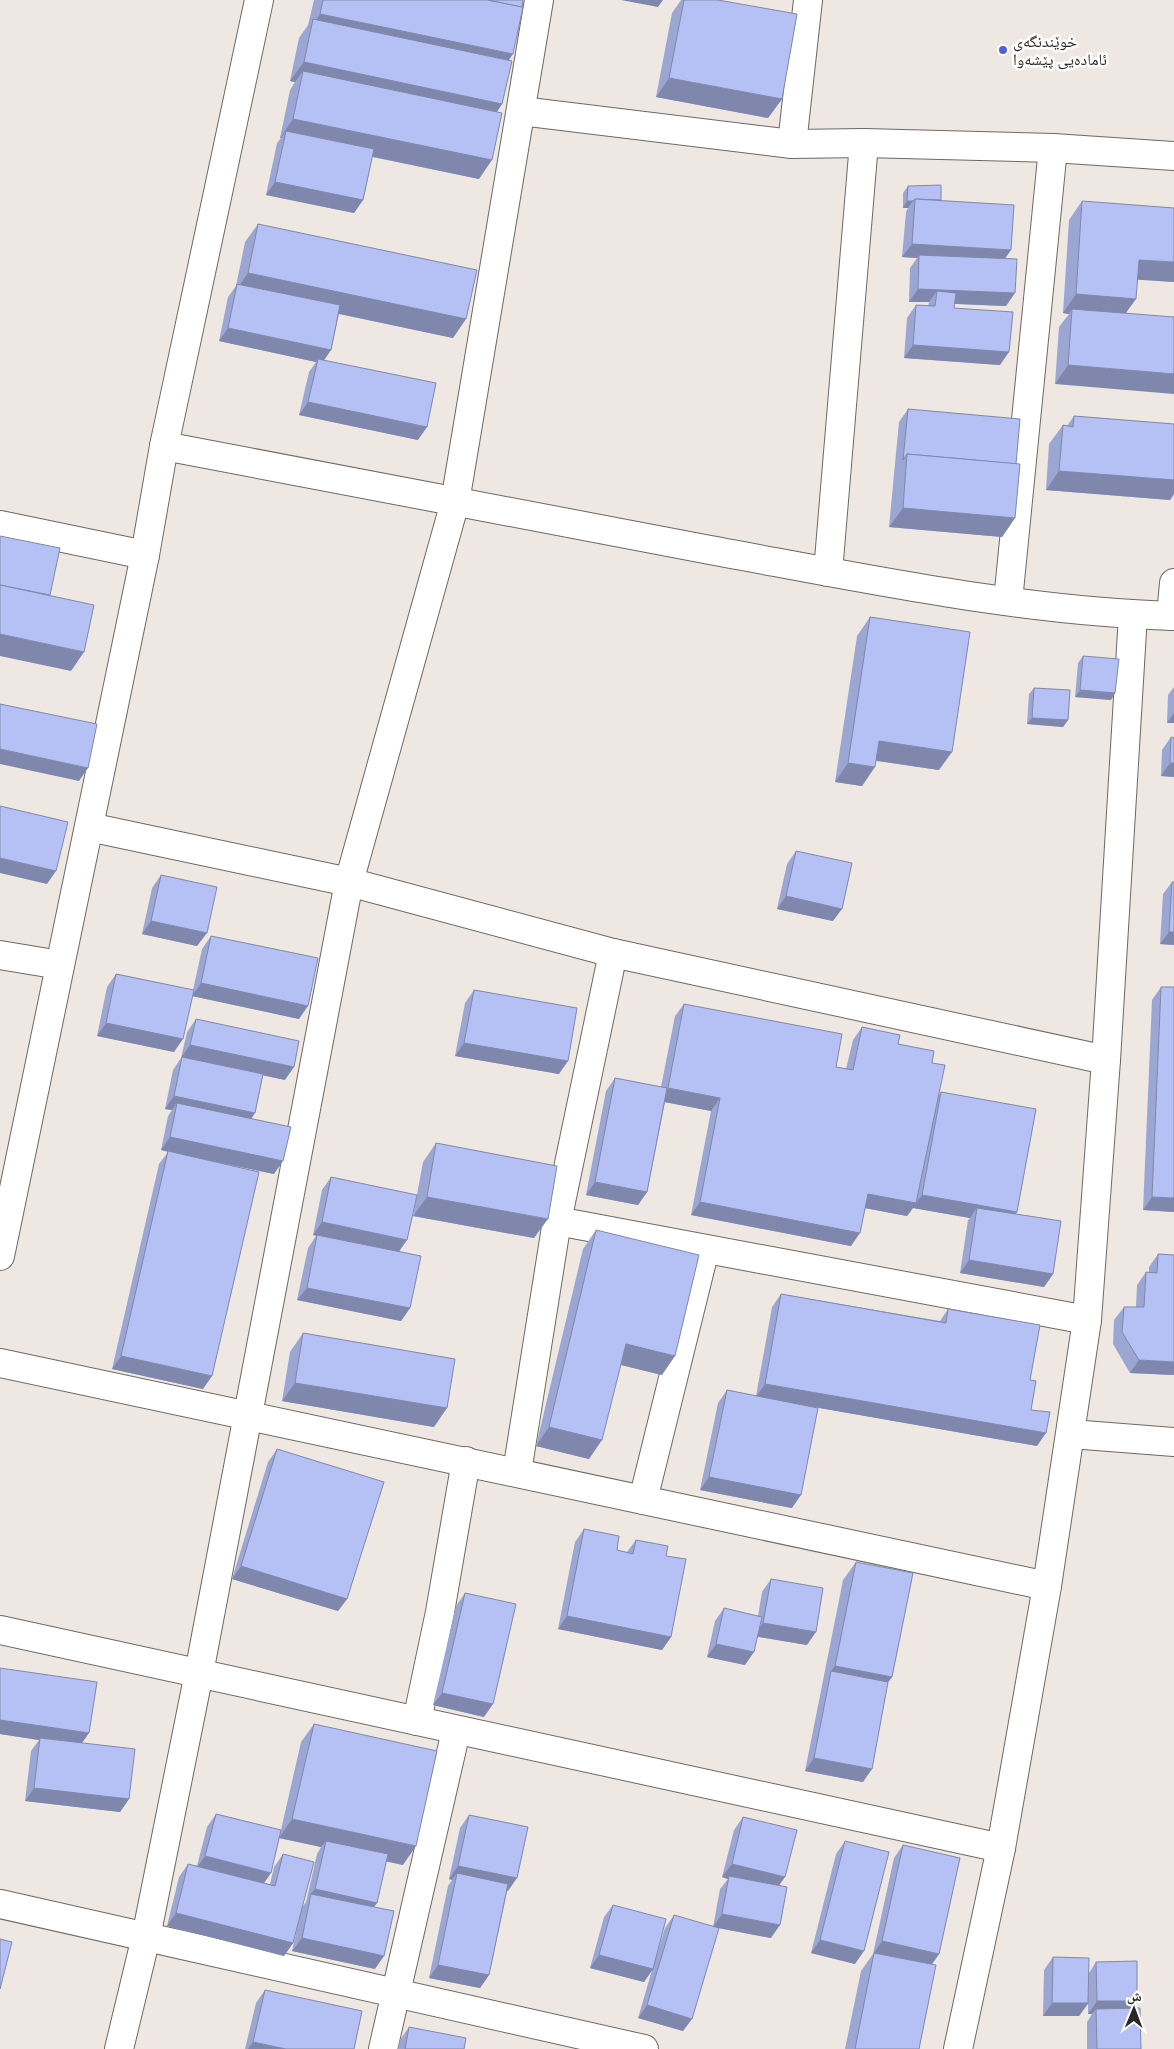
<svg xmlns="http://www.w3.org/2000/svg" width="1174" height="2049" viewBox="0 0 1174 2049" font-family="'Varela Round','Noto Naskh Arabic',sans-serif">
	<rect width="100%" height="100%" fill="#efe8e2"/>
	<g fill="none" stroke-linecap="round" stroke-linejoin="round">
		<defs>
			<g id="minor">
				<path d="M521,111L792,144L864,143L1053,148L1174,156"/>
				<path d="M792,144L808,0"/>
				<path d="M164,446C346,481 528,515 710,550C863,578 1018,611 1174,616"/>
				<path d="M0,525L145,555"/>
				<path d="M828,572L864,143"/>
				<path d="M1008,601L1053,148"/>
				<path d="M1171,616L1174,583"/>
				<path d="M89,827L349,882L613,953L1106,1060"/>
				<path d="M0,955L60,965"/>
				<path d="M557,1221L1087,1320"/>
				<path d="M0,1256L145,555L164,446L259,0"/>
				<path d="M0,1363L1047,1586"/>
				<path d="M1071,1434L1174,1442"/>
				<path d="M517,1472L557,1221L613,953"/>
				<path d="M643,1500L705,1249"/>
				<path d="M0,1630L1001,1848"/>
				<path d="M417,1721L440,1612L466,1461"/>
				<path d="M0,1904L644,2049"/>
				<path d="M119,2049L146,1937L199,1673L349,882L455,502L539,0"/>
				<path d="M383,2049L456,1731"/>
				<path d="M958,2049L1001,1848L1047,1586L1087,1320L1106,1060L1133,615"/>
			</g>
		</defs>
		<use href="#minor" stroke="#6e6863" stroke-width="30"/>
		<use href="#minor" stroke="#fff" stroke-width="28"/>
	</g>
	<g fill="#9ca6d3" fill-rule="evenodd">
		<path d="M314,0H523L509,60L502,104L497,112L479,179L372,157L363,200L354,213L266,195L277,143L281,138H280L290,90L295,82L290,81L299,38L308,25Z"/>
		<path d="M681,0H684L782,99L768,118L656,97L672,13Z"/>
		<path d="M908,186L941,200L1005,258L1006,306L955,304L954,308L1000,365L904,358L907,318L916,305L928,306L929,302H909L910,268L917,258L902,257L906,212L908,208H903V193Z"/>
		<path d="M1082,201L1174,282L1138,279L1126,313L1055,384L1059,327L1069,314L1063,313L1069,220Z"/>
		<path d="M258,224L453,338L339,314L331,350L324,360L418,440L299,415L309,372L316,362L219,341L228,297L236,286L245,242Z"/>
		<path d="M908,409L1016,464L1015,518L1002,537L889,527L899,422Z"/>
		<path d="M1074,416L1174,424V494L1170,500L1046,490L1049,444L1063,425L1067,426Z"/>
		<path d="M870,617L939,770L876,761L862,786L835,782L857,636Z"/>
		<path d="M1083,656L1115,693L1111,700L1075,697L1078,663Z"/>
		<path d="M1174,687V723H1167L1168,695Z"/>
		<path d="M1034,688L1068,720L1063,727L1027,724L1029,694Z"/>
		<path d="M1171,737L1174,777L1161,776L1162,750Z"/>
		<path d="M796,851L833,921L777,909L787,864Z"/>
		<path d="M161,875L197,946L142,934L152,888Z"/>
		<path d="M1172,882L1174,945L1160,944L1163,894Z"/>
		<path d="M211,936L299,1019L192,996L174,1052L97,1036L107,987L116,974L193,990L202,949Z"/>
		<path d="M1161,987L1174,1212L1143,1210L1152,1000Z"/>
		<path d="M474,990L559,1074L455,1056L465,1003Z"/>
		<path d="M684,1004L836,1067L846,1069L853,1040L862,1027L898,1044L932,1063L939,1095L941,1092L1017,1212L1016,1214L1053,1274L1044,1287L960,1273L968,1220L970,1218L913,1208L907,1216L865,1208L851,1246L691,1215L711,1111L665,1102L647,1192L638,1205L586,1195L606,1091L615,1078L661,1087L675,1016Z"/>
		<path d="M196,1019L285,1080L263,1075L255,1113L251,1119L274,1174L201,1159L203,1389L112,1369L159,1164L168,1152L161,1150L168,1116L172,1110L165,1109L173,1070L181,1058L187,1032Z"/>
		<path d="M436,1143L534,1238L413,1216L423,1162Z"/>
		<path d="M331,1177L399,1251L410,1308L401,1321L297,1300L308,1248L316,1236L313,1235L322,1190Z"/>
		<path d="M596,1230L662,1375L621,1365L589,1459L536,1446L583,1249Z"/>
		<path d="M1158,1254L1174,1255V1375L1130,1373L1113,1344L1114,1320L1124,1307H1136L1137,1285L1146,1272H1149V1267Z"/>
		<path d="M781,1294L940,1321L948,1309L1030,1380L1031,1410L1037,1446L803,1405L792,1508L700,1490L718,1403L727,1390L756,1396L772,1307Z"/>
		<path d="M303,1333L434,1427L282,1401L290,1352Z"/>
		<path d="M277,1449L347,1599L338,1611L232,1579L268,1462Z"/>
		<path d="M584,1529L617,1550L627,1552L636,1540L666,1556L671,1637L662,1650L558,1629L575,1542Z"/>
		<path d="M856,1562L892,1677L888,1682L863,1782L805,1771L843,1580Z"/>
		<path d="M771,1579L807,1645L758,1637L745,1665L707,1657L715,1621L724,1608L758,1616L762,1592Z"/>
		<path d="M465,1593L484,1717L433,1705L456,1606Z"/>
		<path d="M0,1668L82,1743L129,1799L120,1812L25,1801L31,1751L39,1740L0,1734Z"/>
		<path d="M314,1724L403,1865L386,1861L377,1903L374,1907L375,1969L292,1951L300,1916L293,1943L284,1956L167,1926L179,1877L188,1864L197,1866L207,1827L216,1814L281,1830L301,1742ZM279,1838L321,1847L317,1854L306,1902L303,1906L283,1854L274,1867L270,1884L264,1883Z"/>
		<path d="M469,1815L508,1891H507L489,1975L480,1988L429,1978L448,1886L452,1880L449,1879L460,1828Z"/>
		<path d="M743,1817L779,1885L771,1938L713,1927L720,1889L728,1879L722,1877L734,1830Z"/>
		<path d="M845,1841L855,1964L811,1953L836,1854Z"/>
		<path d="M903,1845L939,1954L932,1964L919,2049H845L861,1971L873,1954L894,1858Z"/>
		<path d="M613,1905L656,1957L665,1928L674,1915L683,2031L638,2018L652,1970L644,1982L590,1968L604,1917Z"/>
		<path d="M1053,1957L1089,1973L1096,1962L1137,2001L1132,2008L1141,2049H1087V2022L1092,2014H1088V2004L1079,2016H1043L1044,1970Z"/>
		<path d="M265,1990L354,2049H245L256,2003Z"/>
		<path d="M409,2027L464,2049H398L400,2040Z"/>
	</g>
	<g fill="#7f87ac">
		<path d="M621,0H663L658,7Z"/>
		<path d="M320,14L513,54L500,73L311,27Z"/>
		<path d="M304,62L502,104L489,123L303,71L295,82L290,81Z"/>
		<path d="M669,78L782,99L768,118L656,97Z"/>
		<path d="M293,119L492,160L479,179L284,138L286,131L281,138H280Z"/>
		<path d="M275,182L363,200L354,213L266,195Z"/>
		<path d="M907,201H913L908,208H903Z"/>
		<path d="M912,244L1011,250L1002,263L919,255L917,258L902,257Z"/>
		<path d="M1139,260L1174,262V282L1126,279Z"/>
		<path d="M248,273L466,319L453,338L236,292V290Z"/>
		<path d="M918,289L1015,293L1006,306L936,303L937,291L929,302H909Z"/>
		<path d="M1076,294L1136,299L1123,317L1072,309L1069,314L1063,313Z"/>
		<path d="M228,328L331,350L322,363L318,359L316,362L219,341Z"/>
		<path d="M913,345L1009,352L1000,365L904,358Z"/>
		<path d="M1068,365L1174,374V394L1055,384Z"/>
		<path d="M308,402L427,427L418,440L299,415Z"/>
		<path d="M1059,471L1174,480V494L1170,500L1046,490Z"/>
		<path d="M903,508L1015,518L1002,537L889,527Z"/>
		<path d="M0,634L84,652L71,671L0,656Z"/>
		<path d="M1080,690L1115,693L1111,700L1075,697Z"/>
		<path d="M1174,713V723H1167Z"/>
		<path d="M1032,718L1068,720L1063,727L1027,724Z"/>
		<path d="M879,741L952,752L939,770L866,759Z"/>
		<path d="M0,749L88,768L79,781L0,764Z"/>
		<path d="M848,763L875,767L862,786L835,782Z"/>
		<path d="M1170,763H1174V777L1161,776Z"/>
		<path d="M0,858L56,871L47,884L0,873Z"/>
		<path d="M786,896L842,909L833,921L777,909Z"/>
		<path d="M151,921L207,933L197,946L142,934Z"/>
		<path d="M1169,932H1174V945L1160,944Z"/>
		<path d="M201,983L308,1006L299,1019L192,996Z"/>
		<path d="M106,1023L183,1039L174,1052L97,1036Z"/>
		<path d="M464,1043L568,1061L559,1074L455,1056Z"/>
		<path d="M190,1045L294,1067L285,1080L181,1058Z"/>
		<path d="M668,1088L720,1098L711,1111L659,1101Z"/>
		<path d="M174,1096L255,1113L246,1126L177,1103L172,1110L165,1109Z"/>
		<path d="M170,1137L283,1161L274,1174L161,1150Z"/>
		<path d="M595,1182L647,1192L638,1205L586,1195Z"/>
		<path d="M868,1194L916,1203L922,1195L1017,1212L1008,1225L977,1208L970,1218L913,1208L907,1216L859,1207Z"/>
		<path d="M427,1197L548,1219L534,1238L413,1216Z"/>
		<path d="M1152,1197L1174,1198V1212L1143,1210Z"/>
		<path d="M700,1202L860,1233L851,1246L691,1215Z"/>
		<path d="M322,1222L407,1240L398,1253L313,1235Z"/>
		<path d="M969,1260L1053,1274L1044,1287L960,1273Z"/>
		<path d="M307,1288L410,1308L401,1321L297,1300Z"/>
		<path d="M626,1344L675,1356L662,1375L613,1363Z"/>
		<path d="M121,1356L212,1376L203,1389L112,1369Z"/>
		<path d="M1139,1360L1174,1362V1375L1130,1373Z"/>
		<path d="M295,1383L447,1408L434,1427L282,1401Z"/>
		<path d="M765,1384L1046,1433L1037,1446L756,1397Z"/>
		<path d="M549,1427L602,1440L589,1459L536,1446Z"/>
		<path d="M709,1477L801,1495L792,1508L700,1490Z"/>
		<path d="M241,1566L347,1599L338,1611L232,1579Z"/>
		<path d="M567,1616L671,1637L662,1650L558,1629Z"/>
		<path d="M763,1623L816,1632L807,1645L754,1636Z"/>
		<path d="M716,1644L754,1652L745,1665L707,1657Z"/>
		<path d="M835,1666L892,1677L879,1695L831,1671Z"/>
		<path d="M442,1693L493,1704L484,1717L433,1705Z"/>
		<path d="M0,1720L89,1733L80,1746L40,1738L39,1740L0,1734Z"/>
		<path d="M814,1758L872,1769L863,1782L805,1771Z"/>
		<path d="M34,1788L129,1799L120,1812L25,1801Z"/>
		<path d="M292,1819L416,1846L403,1865L324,1848L326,1841L321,1847L279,1838Z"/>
		<path d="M205,1856L271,1873L262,1886L196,1869Z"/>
		<path d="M732,1864L785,1877L776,1890L729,1876L728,1879L722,1877Z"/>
		<path d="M458,1866L517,1878L508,1891L455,1880L457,1873L452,1880L449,1879Z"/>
		<path d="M315,1889L377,1903L367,1916L311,1894Z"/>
		<path d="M176,1913L293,1943L284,1956L167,1926Z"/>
		<path d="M722,1914L780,1925L771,1938L713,1927Z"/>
		<path d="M302,1938L384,1956L375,1969L292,1951Z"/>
		<path d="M820,1940L864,1951L855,1964L811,1953Z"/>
		<path d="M882,1941L939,1954L930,1967L874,1953Z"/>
		<path d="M599,1955L653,1969L644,1982L590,1968Z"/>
		<path d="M438,1965L489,1975L480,1988L429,1978Z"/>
		<path d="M1097,2001H1137L1128,2014L1096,2009L1092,2014H1088Z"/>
		<path d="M1052,2003H1088L1079,2016H1043Z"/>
		<path d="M647,2005L692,2019L683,2031L638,2018Z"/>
		<path d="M253,2042L286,2049H248Z"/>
	</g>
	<g fill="#b5c1f5" stroke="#7f87ac">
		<path d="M323,0H488L523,7L513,54L320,14Z"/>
		<path d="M488,0H523L522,7Z"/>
		<path d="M684,0H718L797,14L782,99L669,78Z"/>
		<path d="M313,19L512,61L502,104L304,62Z"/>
		<path d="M303,71L502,113L492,160L293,119Z"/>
		<path d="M286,131L374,149L363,200L275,182Z"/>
		<path d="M941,185V200L915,199L913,201H907L908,186Z"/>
		<path d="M915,199L1014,205L1011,250L912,244Z"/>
		<path d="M1082,201L1174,208V262L1139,260L1136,299L1076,294Z"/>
		<path d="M258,224L477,270L466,319L248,273Z"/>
		<path d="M919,255L1017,259L1015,293L918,289Z"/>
		<path d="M237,284L340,305L331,350L228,328Z"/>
		<path d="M937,291L956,293L954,308L1013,312L1009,352L913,345L916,305L935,306Z"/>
		<path d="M1072,309L1174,317V374L1068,365Z"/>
		<path d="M318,359L436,383L427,427L308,402Z"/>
		<path d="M908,409L1020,419L1016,464L907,454L903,460Z"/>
		<path d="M1074,416L1174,424V480L1059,471L1063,425L1073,427Z"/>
		<path d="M907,454L1020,464L1015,518L903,508Z"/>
		<path d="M0,536L60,548L50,595L0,585Z"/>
		<path d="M0,585L94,605L84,652L0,634Z"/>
		<path d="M870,617L970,632L952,752L879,741L875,767L848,763Z"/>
		<path d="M1083,656L1119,659L1115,693L1080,690Z"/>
		<path d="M1034,688L1070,690L1068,720L1032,718Z"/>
		<path d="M0,704L97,724L88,768L0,749Z"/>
		<path d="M1171,737L1174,738V763H1170Z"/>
		<path d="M0,806L68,822L56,871L0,858Z"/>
		<path d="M796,851L852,863L842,909L786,896Z"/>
		<path d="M161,875L217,887L207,933L151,921Z"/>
		<path d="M1172,882H1174V932H1169Z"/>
		<path d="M211,936L318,958L308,1006L201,983Z"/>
		<path d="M116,974L194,990L183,1039L106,1023Z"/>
		<path d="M1161,987H1174V1198L1152,1197Z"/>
		<path d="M474,990L577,1008L568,1061L464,1043Z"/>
		<path d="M684,1004L842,1034L836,1067L853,1070L862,1027L900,1035L898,1044L934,1051L932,1063L945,1065L916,1203L868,1194L860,1233L700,1202L720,1098L668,1088Z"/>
		<path d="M196,1019L299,1041L294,1067L190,1045Z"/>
		<path d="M182,1057L263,1074L255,1113L174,1096Z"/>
		<path d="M615,1078L667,1088L647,1192L595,1182Z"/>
		<path d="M941,1092L1036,1109L1017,1212L922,1195Z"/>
		<path d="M177,1103L291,1127L283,1161L170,1137Z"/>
		<path d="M436,1143L557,1166L548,1219L427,1197Z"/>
		<path d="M168,1151L259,1172L212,1376L121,1356Z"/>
		<path d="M331,1177L417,1195L407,1240L322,1222Z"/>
		<path d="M977,1208L1061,1221L1053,1274L969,1260Z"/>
		<path d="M596,1230L699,1255L675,1356L626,1344L602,1440L549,1427Z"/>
		<path d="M317,1235L421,1256L410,1308L307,1288Z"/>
		<path d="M1158,1254L1174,1255V1362L1139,1360L1122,1332L1124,1307H1144L1146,1272L1157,1273Z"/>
		<path d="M781,1294L946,1323L948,1309L1040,1325L1030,1380L1036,1381L1031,1410L1050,1412L1046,1433L765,1384Z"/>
		<path d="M303,1333L455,1359L447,1408L295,1383Z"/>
		<path d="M727,1390L818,1408L801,1495L709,1477Z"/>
		<path d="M277,1449L384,1482L347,1599L241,1566Z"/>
		<path d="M584,1529L619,1536L617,1550L633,1554L636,1540L668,1546L666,1556L686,1559L671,1637L567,1616Z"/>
		<path d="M856,1562L913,1573L892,1677L835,1666Z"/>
		<path d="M771,1579L823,1588L816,1632L763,1623Z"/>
		<path d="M465,1593L516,1604L493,1704L442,1693Z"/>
		<path d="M724,1608L762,1617L754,1652L716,1644Z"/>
		<path d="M0,1668L97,1682L89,1733L0,1720Z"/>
		<path d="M831,1671L888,1682L872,1769L814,1758Z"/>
		<path d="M314,1724L437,1751L416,1846L292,1819Z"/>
		<path d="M40,1738L135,1749L129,1799L34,1788Z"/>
		<path d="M216,1814L281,1830L271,1873L205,1856Z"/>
		<path d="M469,1815L528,1827L517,1878L458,1866Z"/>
		<path d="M743,1817L797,1830L785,1877L732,1864Z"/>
		<path d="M326,1841L388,1854L377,1903L315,1889Z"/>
		<path d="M845,1841L889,1852L864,1951L820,1940Z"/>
		<path d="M903,1845L960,1858L939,1954L882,1941Z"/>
		<path d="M283,1854L314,1862L293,1943L176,1913L188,1864L275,1886Z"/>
		<path d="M457,1873L508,1884L489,1975L438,1965Z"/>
		<path d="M729,1876L787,1887L780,1925L722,1914Z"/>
		<path d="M311,1894L394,1911L384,1956L302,1938Z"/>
		<path d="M613,1905L666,1919L653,1969L599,1955Z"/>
		<path d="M674,1915L719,1928L692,2019L647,2005Z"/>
		<path d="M0,1939L12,1942L0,1989Z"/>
		<path d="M874,1953L936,1965L919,2049H855Z"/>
		<path d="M1053,1957L1089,1958L1088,2003H1052Z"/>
		<path d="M1137,1961V2001H1097L1096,1962Z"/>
		<path d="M265,1990L362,2011L354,2049H286L253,2042Z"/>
		<path d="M1140,2008L1141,2049H1097L1096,2009Z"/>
		<path d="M409,2027L466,2038L464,2049H405Z"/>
	</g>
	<circle fill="#515ed4" stroke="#fff" stroke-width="2" cx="1003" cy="50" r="5"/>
	<g text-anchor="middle" stroke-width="5" stroke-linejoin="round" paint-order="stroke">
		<g font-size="16" fill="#292624" stroke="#fff" text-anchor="start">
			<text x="1013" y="47">خوێندنگەی<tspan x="1013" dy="18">ئامادەیی پێشەوا</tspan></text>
		</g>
	</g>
	<g transform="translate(1134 2009) rotate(1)" stroke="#ffffff" stroke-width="4" paint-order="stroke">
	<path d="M0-4L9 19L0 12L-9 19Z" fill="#292624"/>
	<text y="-8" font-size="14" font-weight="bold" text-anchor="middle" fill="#292624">ش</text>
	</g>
</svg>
